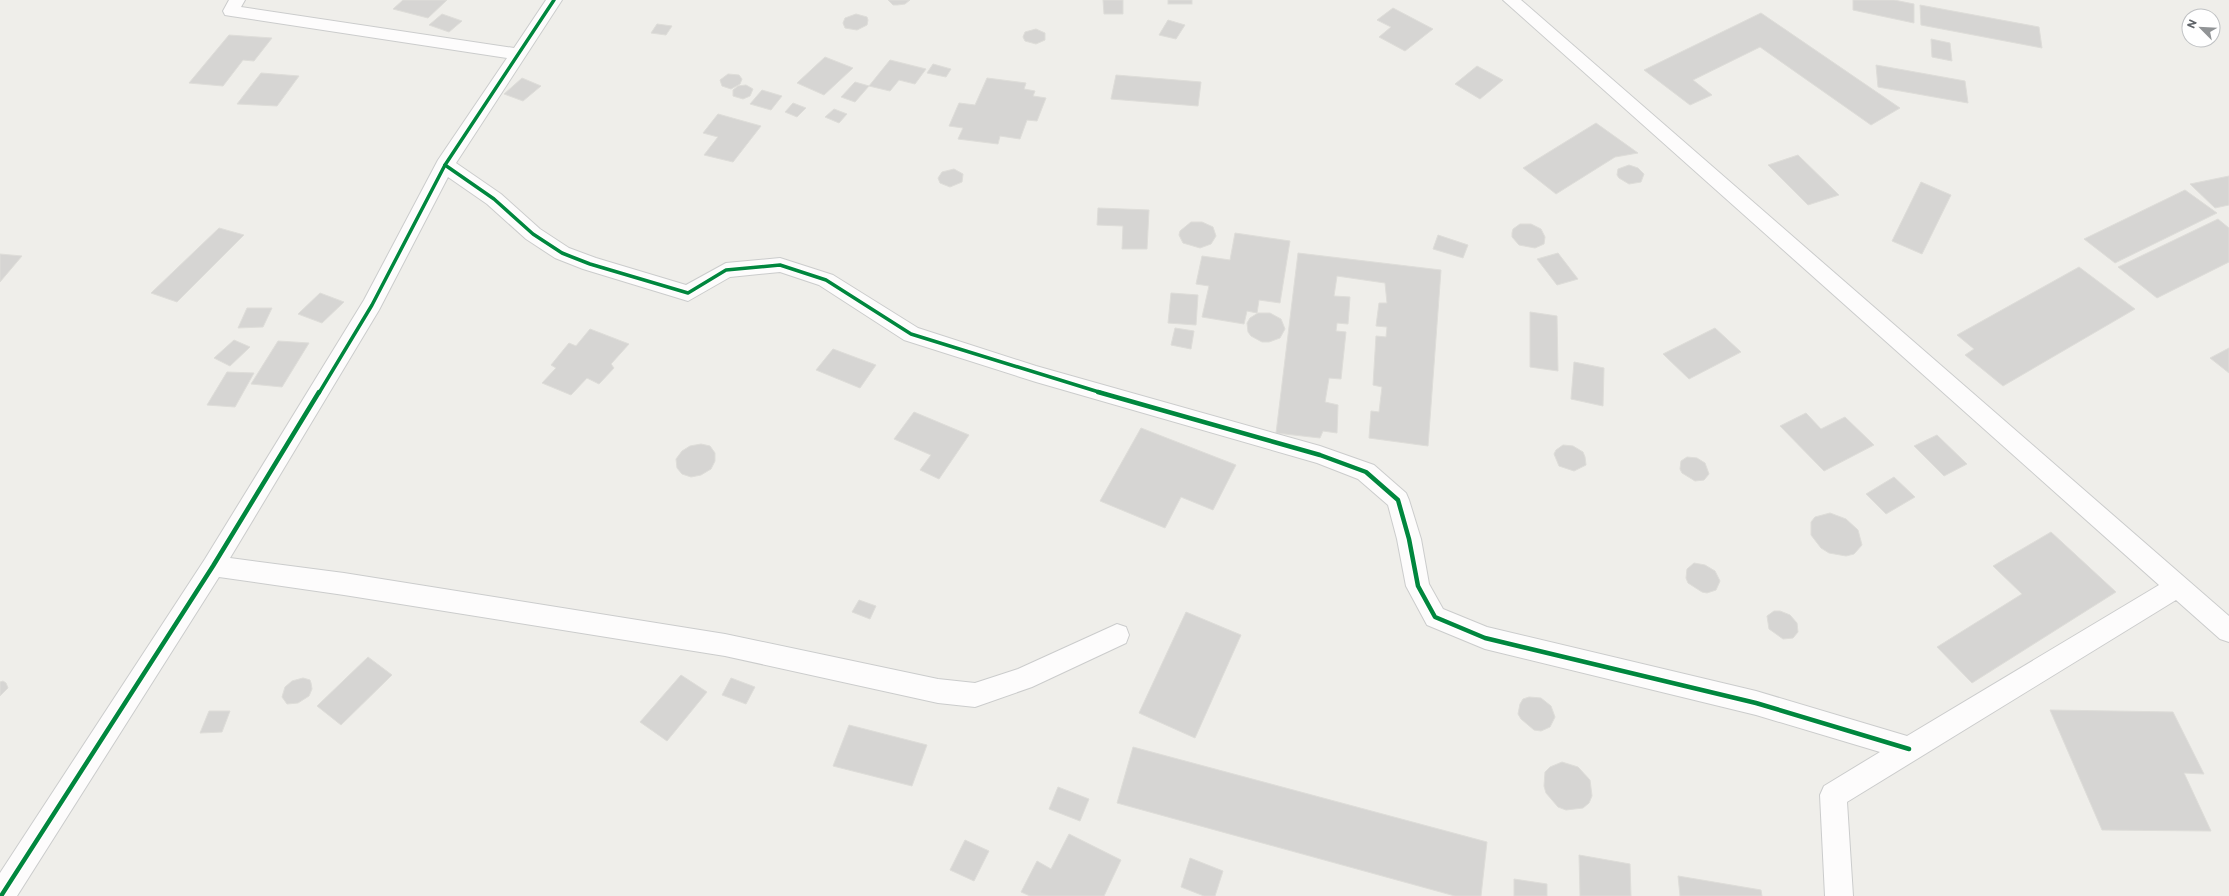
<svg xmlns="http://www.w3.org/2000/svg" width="2229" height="896" viewBox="0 0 2229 896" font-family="Commissioner,sans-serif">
	<rect width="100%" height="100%" fill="#efeeea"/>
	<g fill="#d6d5d3" stroke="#deddd9">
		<path d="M403,0H447L428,18L393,9Z"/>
		<path d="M888,0H910L905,4L897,5H893Z"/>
		<path d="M1103,0H1123V14H1104Z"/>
		<rect x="1168" y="0" width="24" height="4"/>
		<path d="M1853,0H1894L1914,4V23L1853,10Z"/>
		<path d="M1920,5L2039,27L2042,48L1921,25Z"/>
		<path d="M1393,8L1433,29L1405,51L1379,37L1391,27L1377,20Z"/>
		<path d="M1761,13L1900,108L1871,125L1760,47L1693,80L1712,95L1690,105L1644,70Z"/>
		<path d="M442,14L462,21L449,32L429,25Z"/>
		<path d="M856,14L867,17L868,20L867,25L857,30L845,28L843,23L845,18Z"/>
		<path d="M1168,20L1185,25L1176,39L1159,35Z"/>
		<path d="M657,24L672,26L666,35L651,33Z"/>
		<path d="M1036,29L1045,33V40L1036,44L1025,41L1023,37L1025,32Z"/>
		<path d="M229,35L272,38L254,61L243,60L223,86L189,83Z"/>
		<path d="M1931,39L1950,43L1952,61L1932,57Z"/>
		<path d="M825,57L853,68L824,95L797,83Z"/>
		<path d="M890,60L926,69L915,84L899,80L890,91L869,86Z"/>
		<path d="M933,64L951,69L946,77L927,73Z"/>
		<path d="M1876,65L1965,81L1968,103L1878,87Z"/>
		<path d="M1477,66L1503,80L1480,99L1455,84Z"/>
		<path d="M261,73L299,76L277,106L237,104Z"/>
		<path d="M728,74L739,75L742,79L740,84L731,89L722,86L720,80Z"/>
		<path d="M1116,75L1201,82L1198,106L1111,99Z"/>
		<path d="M522,78L541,86L523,101L504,94Z"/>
		<path d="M987,78L1026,83L1024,89L1035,91L1033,96L1046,98L1037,121L1027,120L1020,139L1000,136L998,144L958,139L963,128L949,126L959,103L975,105Z"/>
		<path d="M855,82L869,86L855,102L841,97Z"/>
		<path d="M746,85L753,89L750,96L743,99L733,96V90L738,86Z"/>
		<path d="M762,90L782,96L771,110L750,104Z"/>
		<path d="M793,103L806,108L797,117L785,112Z"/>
		<path d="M834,109L847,114L839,123L825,117Z"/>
		<path d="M718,114L761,126L733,162L704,155L718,137L703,133Z"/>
		<path d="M1596,123L1638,153L1615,157L1556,194L1523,168Z"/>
		<path d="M1798,155L1839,195L1808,205L1768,165Z"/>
		<path d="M1629,165L1638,168L1644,174L1641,182L1629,184L1619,178L1617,175L1618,169Z"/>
		<path d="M954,169L963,174L962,182L950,187L940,183L938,178L942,172Z"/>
		<path d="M2229,176V205L2215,208L2190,184Z"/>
		<path d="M1921,182L1951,195L1922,254L1892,241Z"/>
		<path d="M2185,190L2217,213L2115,263L2084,239Z"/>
		<path d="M1098,208L1149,210L1147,249H1122L1123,226L1097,225Z"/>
		<path d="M2218,219L2229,228V262L2157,298L2118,267Z"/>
		<path d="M1191,222H1202L1213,227L1216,236L1211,244L1200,248L1183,243L1179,235L1180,231Z"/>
		<path d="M1520,224H1531L1541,229L1545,237L1544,244L1535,248L1519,245L1512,237V233L1513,229Z"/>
		<path d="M219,228L244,235L177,302L151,293Z"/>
		<path d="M1235,233L1290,241L1280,303L1259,300L1257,313L1247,311L1244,324L1202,317L1209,286L1196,284L1202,256L1230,260Z"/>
		<path d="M1438,235L1468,245L1463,258L1433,249Z"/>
		<path d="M1298,253L1441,270L1428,446L1369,438L1371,411L1379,412L1382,387L1373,385L1376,336L1386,337L1387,327L1376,326L1379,303H1387L1385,283L1337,276L1334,296L1350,297L1348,324L1337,323L1336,331L1346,332L1341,379L1329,378L1325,402L1338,405L1337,433L1323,431L1320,438L1276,433Z"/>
		<path d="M1558,253L1578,279L1557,285L1537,259Z"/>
		<path d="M0,254L22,256L0,282Z"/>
		<path d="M2079,267L2135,309L2003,386L1965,355L1974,349L1957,335Z"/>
		<path d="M320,293L344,302L322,323L298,314Z"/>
		<path d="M1171,293L1198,295L1196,325L1168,323Z"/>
		<path d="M247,308H272L263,327L238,328Z"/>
		<path d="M1530,312L1557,316L1558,371L1530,367Z"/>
		<path d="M1258,313H1270L1281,319L1285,329L1280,338L1269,342H1262L1251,336L1248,332L1247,323L1250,318Z"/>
		<path d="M1175,328L1194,331L1191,349L1171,345Z"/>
		<path d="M1715,328L1741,352L1689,379L1663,354Z"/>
		<path d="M590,329L629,344L611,364L614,368L599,384L587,378L571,395L542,383L556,368L551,365L569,343L576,346Z"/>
		<path d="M234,340L250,347L230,366L214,358Z"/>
		<path d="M278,341L309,343L282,387L251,384Z"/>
		<path d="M2229,348V373L2210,358Z"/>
		<path d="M833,349L876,365L860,388L816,370Z"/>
		<path d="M1574,362L1604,368L1603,406L1571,399Z"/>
		<path d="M227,372L254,373L235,407L207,405Z"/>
		<path d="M914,412L969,435L939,479L920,470L931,455L894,439Z"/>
		<path d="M1806,413L1821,429L1845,417L1874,445L1824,471L1780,426Z"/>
		<path d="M1141,428L1236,465L1213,510L1181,497L1165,528L1100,501Z"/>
		<path d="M1937,435L1967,464L1944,476L1914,446Z"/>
		<path d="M701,444L710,446L715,453V461L711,469L701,475L691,477L682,474L677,468L676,459L682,451L690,446Z"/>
		<path d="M1563,445L1573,446L1583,452L1585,457L1586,465L1574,471L1559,466L1554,454L1556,450Z"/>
		<path d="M1687,457L1697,458L1705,463L1709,474L1704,480L1695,481L1682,473L1680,469L1681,461Z"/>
		<path d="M1894,477L1915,497L1886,514L1866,494Z"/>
		<path d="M1830,513L1846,519L1858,530L1862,545L1854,554L1846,556L1829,553L1821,548L1811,535V522L1815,517Z"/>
		<path d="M2051,532L2116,592L1972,683L1937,647L2022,594L1993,566Z"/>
		<path d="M1694,563L1705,565L1715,571L1720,581L1716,590L1707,593L1702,592L1688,583L1686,578L1687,569Z"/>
		<path d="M859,600L876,606L870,619L852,612Z"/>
		<path d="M1774,611H1780L1790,615L1797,623L1798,632L1793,638L1783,639L1769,629L1767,616Z"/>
		<path d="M1186,612L1241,635L1195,738L1139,713Z"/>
		<path d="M368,657L392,675L341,725L317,706Z"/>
		<path d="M681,675L707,692L667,741L640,722Z"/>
		<path d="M303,678L310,680L311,683L312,689L309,696L298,703L287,704L282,697L285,687L292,681Z"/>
		<path d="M731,678L755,687L746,704L722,695Z"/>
		<path d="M3,681L6,683L8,688L0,696V682Z"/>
		<path d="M1529,697L1541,698L1551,706L1555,717L1550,727L1541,731L1534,730L1521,719L1518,714L1520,704L1523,699Z"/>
		<path d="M2050,710L2173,712L2204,774L2184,773L2211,831L2102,830Z"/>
		<path d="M209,711H230L222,732L200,733Z"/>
		<path d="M849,725L927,745L912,786L833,766Z"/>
		<path d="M1133,747L1487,842L1481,896H1455L1117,803Z"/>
		<path d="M1562,762L1578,767L1590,780L1592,796L1589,803L1583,808L1566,810L1558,807L1546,793L1544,786L1545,772L1550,767Z"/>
		<path d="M1058,787L1089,799L1080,821L1049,809Z"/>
		<path d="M1069,834L1121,860L1104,896H1030L1021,892L1037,861L1051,869Z"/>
		<path d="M965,840L989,851L974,881L950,870Z"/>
		<path d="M1579,855L1630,864L1631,896H1580Z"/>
		<path d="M1190,858L1223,871L1215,896H1204L1181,887Z"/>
		<path d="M1678,876L1761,890L1762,896H1680Z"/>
		<path d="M1514,879L1547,884V896H1514Z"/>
	</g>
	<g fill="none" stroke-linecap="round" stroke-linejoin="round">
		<defs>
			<path id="minor" d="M229,0H245L241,7L514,48L546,0H562L456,163L501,194L540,229L569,248L596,258L686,285L726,263L780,258L833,275L918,328L1036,366L1320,446L1374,465L1406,493L1409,500L1421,539L1429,584L1443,609L1487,627L1756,691L1907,736L2159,585L1503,0H1521L2229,616V642L2220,639L2176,600L1847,802L1853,896H1825L1820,795L1824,786L1880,752L1756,715L1485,649L1427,625L1406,586L1397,539L1388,505L1358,479L1317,463L1036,382L904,340L819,285L780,272L730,277L688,301L583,269L555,258L526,239L487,204L448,177L379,310L230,558L344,573L725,634L938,679L975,683L1018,669L1117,624L1126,627L1129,635L1126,643L1032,687L975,707L938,703L725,656L344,595L219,577L17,896H0V873L205,559L364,300L438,160L507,58L231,16L225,15L223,11Z"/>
		</defs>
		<use href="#minor" stroke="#cbcccc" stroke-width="2"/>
		<use href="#minor" fill="#fdfcfc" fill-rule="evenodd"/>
		<defs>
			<g id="cycleway-far1">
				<path d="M445,165L494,199L533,234L562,253L590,264L688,293L726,270L780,265L826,280L911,334L1102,393"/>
				<path d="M319,393L372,305L445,165L554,0"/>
			</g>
			<g id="cycleway">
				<path d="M1098,392L1320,455L1366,472L1398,500L1409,539L1418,586L1435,617L1485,638L1756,703L1909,749"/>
				<path d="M1,896L213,566L319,392"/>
			</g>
		</defs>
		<use href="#cycleway-far1" stroke="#fff" stroke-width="5.5"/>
		<use href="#cycleway" stroke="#fff" stroke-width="7"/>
		<use href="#cycleway-far1" stroke="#00873e" stroke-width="3.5"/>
		<use href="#cycleway" stroke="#00873e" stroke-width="4.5"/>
	</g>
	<g transform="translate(2201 28) rotate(294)"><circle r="19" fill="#ffffff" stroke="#bfc1c3"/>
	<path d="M0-3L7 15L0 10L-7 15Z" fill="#919496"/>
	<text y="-6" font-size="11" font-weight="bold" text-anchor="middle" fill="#5f6368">N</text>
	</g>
</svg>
